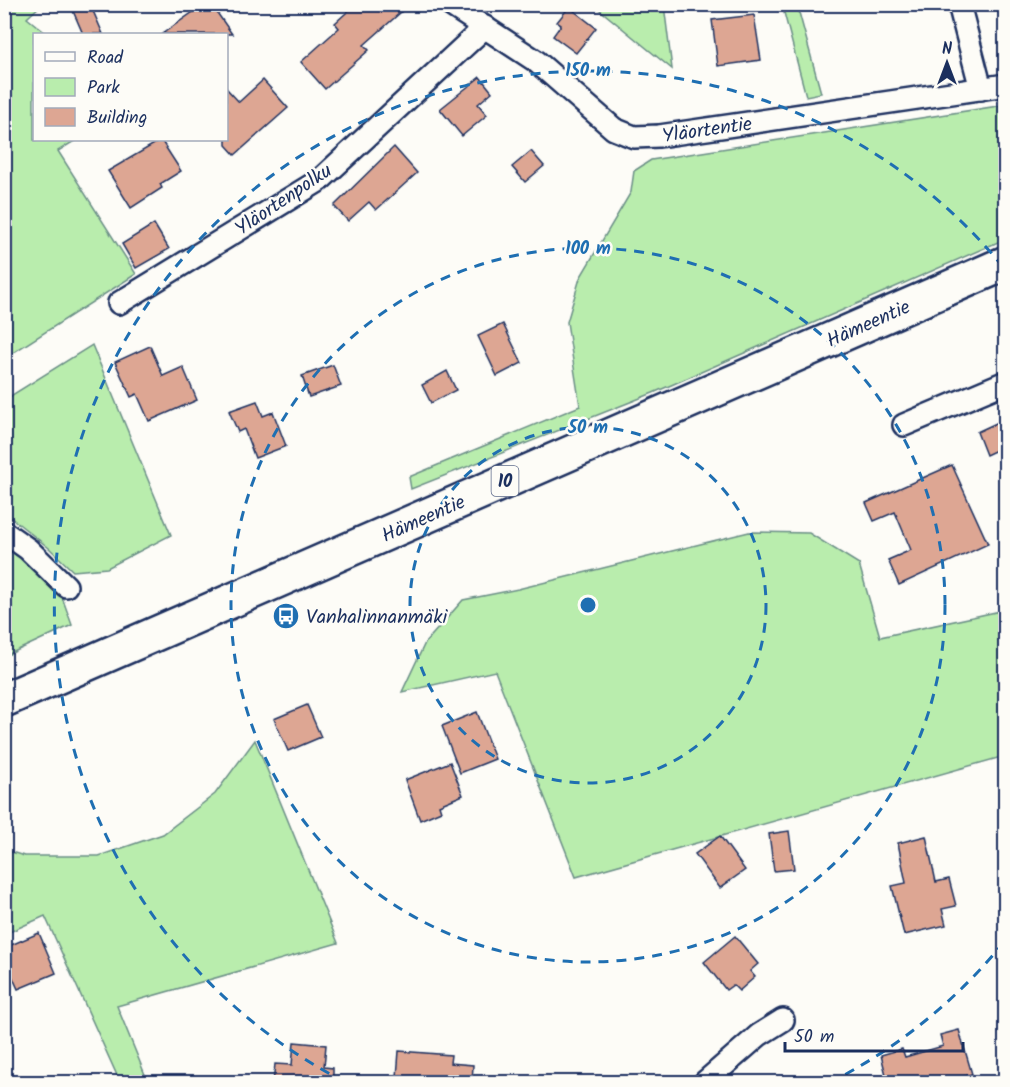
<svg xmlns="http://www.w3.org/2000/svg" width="1010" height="1087" viewBox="0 0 1010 1087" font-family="Kalam,sans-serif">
	<rect width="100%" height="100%" fill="#fdfcf7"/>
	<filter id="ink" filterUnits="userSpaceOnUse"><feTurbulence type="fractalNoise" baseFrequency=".0167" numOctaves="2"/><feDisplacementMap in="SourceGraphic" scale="12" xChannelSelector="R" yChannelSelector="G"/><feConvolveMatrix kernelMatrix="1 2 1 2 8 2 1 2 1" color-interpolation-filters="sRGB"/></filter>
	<g filter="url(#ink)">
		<g fill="#b9edad" stroke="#6a8e86" stroke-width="1.5">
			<path d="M5,4L41,5L27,18L47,34H34V140H76L58,151L136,274L5,358Z"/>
			<path d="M594,5H664L672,69Z"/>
			<path d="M782,5H797L821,93L806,96Z"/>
			<path d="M1005,105V239L653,393L411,489L409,477L580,406L567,322L580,278L631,192L634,171L651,160Z"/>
			<path d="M92,345L171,535L107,568L73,571L49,548L5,513V406L12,395Z"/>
			<path d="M749,532L809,533L859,564L880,637L1005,610V756L576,877L495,671L402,692L425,643L463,600L518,589Z"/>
			<path d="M4,543L58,586L72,625L5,656Z"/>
			<path d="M255,740L338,943L117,1006L148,1082H120L45,916L5,934V850L24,856H99L163,834L215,794Z"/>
		</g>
		<g fill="#dda693" stroke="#1b2f5e" stroke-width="1.5">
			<path d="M70,4H90L103,34H83Z"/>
			<path d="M188,4H211L232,34H162L193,12Z"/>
			<path d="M356,4H410L364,45L369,50L325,89L301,62L339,28L335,23Z"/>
			<path d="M569,7L596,28L576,53L553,36L561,25L557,22Z"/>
			<path d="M754,15L761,60L718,66L712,20Z"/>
			<path d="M480,77L492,92L478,104L487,115L462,136L440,109Z"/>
			<path d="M263,80L288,108L235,155L226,145V88L239,102Z"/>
			<path d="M161,140L181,171L160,184L162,188L131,208L108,171Z"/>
			<path d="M394,147L417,173L376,210L369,202L348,221L334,206Z"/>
			<path d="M531,151L544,166L525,182L512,167Z"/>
			<path d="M154,224L169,249L136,268L122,244Z"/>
			<path d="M503,324L522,363L497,376L478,336Z"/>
			<path d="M150,346L163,376L183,367L197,400L149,421L137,394L131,397L115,362Z"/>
			<path d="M333,365L341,386L309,397L302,376Z"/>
			<path d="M447,371L456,390L431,403L422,385Z"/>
			<path d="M257,401L263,416L273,412L286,446L255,458L244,429L238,432L229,411Z"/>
			<path d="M1005,419V446L986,455L977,432Z"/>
			<path d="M952,465L988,544L899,585L888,560L911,550L895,512L874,521L866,503Z"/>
			<path d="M307,705L321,737L288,751L274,719Z"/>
			<path d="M477,712L495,759L460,773L442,726Z"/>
			<path d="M450,762L463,795L439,805L441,811L420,820L405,780Z"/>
			<path d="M789,831L794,869L774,871L769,834Z"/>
			<path d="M720,836L745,870L720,888L695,854Z"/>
			<path d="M926,836L936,882L949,879L956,906L942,909L946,925L904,935L892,886L906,883L898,843Z"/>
			<path d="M39,933L56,973L18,989L4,958V948Z"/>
			<path d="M735,936L758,964L750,971L755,977L739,991L733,985L726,990L704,962Z"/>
			<path d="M959,1030L972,1074L941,1083H888L881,1055L902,1049L905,1057L943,1046L940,1035Z"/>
			<path d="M294,1042L326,1045L324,1067L333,1068V1083H273L275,1064L292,1065Z"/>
			<path d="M399,1051L451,1055L450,1063L473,1065L472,1083H410V1078L397,1077Z"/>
		</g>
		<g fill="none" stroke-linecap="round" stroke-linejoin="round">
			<defs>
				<g id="minor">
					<path d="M449,4L536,61L614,129L634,137L659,136L1006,85"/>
					<path d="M959,4L981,89"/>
					<path d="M119,303L320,180L485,27"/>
					<path d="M904,425L1006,382"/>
					<path d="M4,532L28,549L66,586"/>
					<path d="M705,1082L759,1035L783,1020"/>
				</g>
				<path id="trunk" d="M4,700L1006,263"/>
			</defs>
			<use href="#minor" stroke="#1b2f5e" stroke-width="26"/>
			<use href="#trunk" stroke="#1b2f5e" stroke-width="38"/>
			<use href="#minor" stroke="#fdfcf7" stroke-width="21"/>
			<use href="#trunk" stroke="#fdfcf7" stroke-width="33"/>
		</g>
	</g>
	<g fill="none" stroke="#1f6fb2" stroke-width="3" stroke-dasharray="10 8">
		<circle cx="588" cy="605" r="178"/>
		<circle cx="588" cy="605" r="357"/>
		<path d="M1004 942A535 535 0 0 1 831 1082M345 1082A535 535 0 1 1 1004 268"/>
	</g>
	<defs>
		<symbol id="bus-disc" viewBox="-11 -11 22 22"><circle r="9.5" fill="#1f6fb2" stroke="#fdfcf7"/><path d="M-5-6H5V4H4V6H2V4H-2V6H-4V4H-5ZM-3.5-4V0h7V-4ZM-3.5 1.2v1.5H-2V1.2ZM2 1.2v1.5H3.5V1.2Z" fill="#fff"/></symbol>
	</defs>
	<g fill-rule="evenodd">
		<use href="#bus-disc" x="271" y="601" width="30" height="30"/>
	</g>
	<g text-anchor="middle" stroke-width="5" stroke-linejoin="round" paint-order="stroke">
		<rect fill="#fdfcf7" stroke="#5f6c8c" stroke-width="1.5" x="491.5" y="466" width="27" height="30" rx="4.5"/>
		<g font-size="18" font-weight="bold" fill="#1b2f5e">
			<text x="505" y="487">10</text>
		</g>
		<g font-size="20" fill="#1b2f5e" stroke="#fdfcf7">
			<text transform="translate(707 129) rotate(-8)" y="7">Yläortentie</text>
			<text transform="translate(283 199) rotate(-34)" y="7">Yläortenpolku</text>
			<text transform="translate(868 323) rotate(-24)" y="7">Hämeentie</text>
			<text transform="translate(423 518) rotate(-24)" y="7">Hämeentie</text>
		</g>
		<g font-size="20" fill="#1b2f5e" stroke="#fdfcf7" text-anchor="start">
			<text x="306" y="623">Vanhalinnanmäki</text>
		</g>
	</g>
	<circle cx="588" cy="605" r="9" fill="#1f6fb2" stroke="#fdfcf7" stroke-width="3"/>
	<g font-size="18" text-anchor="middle" font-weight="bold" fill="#1f6fb2" stroke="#fdfcf7" stroke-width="5" stroke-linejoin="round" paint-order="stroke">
		<text x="588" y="76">150 m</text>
		<text x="588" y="254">100 m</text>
		<text x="588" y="433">50 m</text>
	</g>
	<rect width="1010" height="1087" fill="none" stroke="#fdfcf7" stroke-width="24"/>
	<rect x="12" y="12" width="986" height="1063" fill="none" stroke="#1b2f5e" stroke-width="2" filter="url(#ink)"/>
	<rect x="33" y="33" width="195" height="108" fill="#fdfcf7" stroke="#a3aaba" stroke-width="1.5"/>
	<rect x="45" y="52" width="30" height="9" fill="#fdfcf7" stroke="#a3aaba" stroke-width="1.5"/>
	<text x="87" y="63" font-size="18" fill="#1b2f5e">Road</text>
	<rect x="45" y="78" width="30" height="18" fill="#b9edad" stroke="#a3aaba" stroke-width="1.5"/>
	<text x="87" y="93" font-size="18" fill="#1b2f5e">Park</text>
	<rect x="45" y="108" width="30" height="18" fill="#dda693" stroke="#a3aaba" stroke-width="1.5"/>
	<text x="87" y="123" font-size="18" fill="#1b2f5e">Building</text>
	<g transform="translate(947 63)" stroke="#fdfcf7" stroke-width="4.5" paint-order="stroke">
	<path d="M0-4.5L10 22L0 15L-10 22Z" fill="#1b2f5e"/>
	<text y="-9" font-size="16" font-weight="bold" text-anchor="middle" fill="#1b2f5e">N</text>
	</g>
	<path d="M785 1042v9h178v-9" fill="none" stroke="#1b2f5e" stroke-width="3"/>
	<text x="794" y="1042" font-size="18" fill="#1b2f5e" stroke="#fdfcf7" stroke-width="4.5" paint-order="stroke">50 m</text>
</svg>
